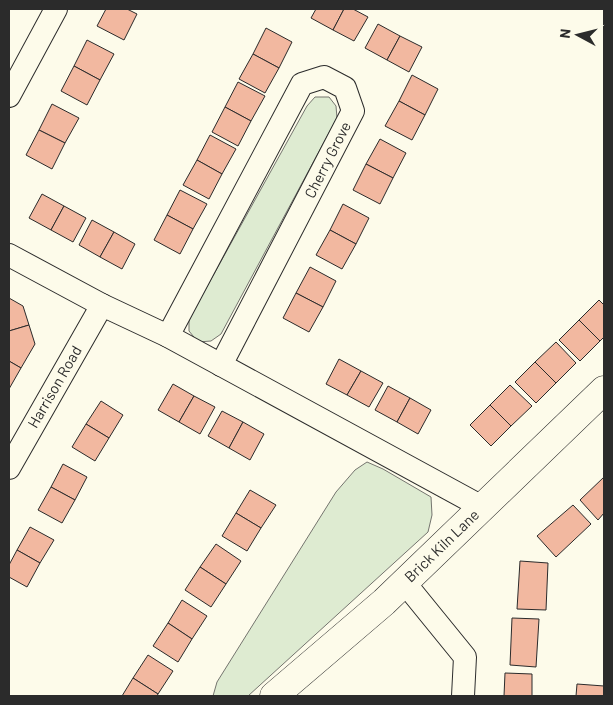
<svg xmlns="http://www.w3.org/2000/svg" width="613" height="705" viewBox="0 0 613 705" font-family="Barlow,sans-serif">
	<rect width="100%" height="100%" fill="#fdfbea"/>
	<g fill="#deebd1" stroke="#74746e">
		<path d="M315,97H329L336,106L337,118L221,334L211,341L198,342L189,331V319L307,106Z"/>
		<path d="M367,462L383,469L431,497L432,515L428,532L248,696H213L217,682L336,492L355,470Z"/>
	</g>
	<g fill="#f2b8a0" stroke="#2b2b2b">
		<path d="M106,9H127L137,14L124,40L97,26Z"/>
		<path d="M316,9H344L333,30L311,18Z"/>
		<path d="M344,9H353L368,17L354,41L333,30Z"/>
		<path d="M378,24L400,36L387,60L365,48Z"/>
		<path d="M266,28L292,42L279,68L253,54Z"/>
		<path d="M400,36L422,47L409,72L387,60Z"/>
		<path d="M87,40L114,54L100,80L74,66Z"/>
		<path d="M253,54L279,68L265,93L239,79Z"/>
		<path d="M74,66L100,80L87,105L61,91Z"/>
		<path d="M412,75L438,89L425,115L399,101Z"/>
		<path d="M238,82L265,96L251,121L225,107Z"/>
		<path d="M399,101L425,115L412,140L385,126Z"/>
		<path d="M52,104L79,118L65,143L39,130Z"/>
		<path d="M225,107L251,121L238,146L212,132Z"/>
		<path d="M39,130L65,143L52,169L26,155Z"/>
		<path d="M210,135L236,149L222,174L197,160Z"/>
		<path d="M380,139L406,153L393,178L366,164Z"/>
		<path d="M197,160L222,174L209,199L183,185Z"/>
		<path d="M366,164L393,178L380,204L353,190Z"/>
		<path d="M180,190L207,204L193,229L167,215Z"/>
		<path d="M42,194L64,206L51,230L29,218Z"/>
		<path d="M343,204L369,218L356,244L330,230Z"/>
		<path d="M64,206L86,218L73,242L51,230Z"/>
		<path d="M167,215L193,229L180,254L154,240Z"/>
		<path d="M92,220L114,232L100,257L79,245Z"/>
		<path d="M330,230L356,244L342,269L316,255Z"/>
		<path d="M114,232L135,244L122,269L100,257Z"/>
		<path d="M310,267L336,281L323,307L296,293Z"/>
		<path d="M296,293L323,307L309,332L283,318Z"/>
		<path d="M9,298L23,306L29,325L9,331Z"/>
		<path d="M599,300L604,305V337L600,341L579,320Z"/>
		<path d="M579,320L600,341L580,361L559,340Z"/>
		<path d="M29,325L35,344L21,368L9,361V331Z"/>
		<path d="M556,342L576,363L556,383L535,362Z"/>
		<path d="M339,359L361,371L347,395L326,384Z"/>
		<path d="M9,361L21,368L9,389Z"/>
		<path d="M535,362L556,383L536,403L515,382Z"/>
		<path d="M361,371L383,383L369,407L347,395Z"/>
		<path d="M173,384L194,396L179,422L158,410Z"/>
		<path d="M510,385L532,406L511,426L490,405Z"/>
		<path d="M388,386L410,398L397,422L375,410Z"/>
		<path d="M194,396L215,407L200,434L179,422Z"/>
		<path d="M410,398L431,410L418,434L397,422Z"/>
		<path d="M101,401L123,415L109,438L86,424Z"/>
		<path d="M490,405L511,426L491,446L470,425Z"/>
		<path d="M222,411L243,422L229,448L208,436Z"/>
		<path d="M243,422L264,434L250,460L229,448Z"/>
		<path d="M86,424L109,438L95,461L72,447Z"/>
		<path d="M63,464L87,477L75,500L51,487Z"/>
		<path d="M604,477V513L598,520L580,500Z"/>
		<path d="M51,487L75,500L62,523L38,510Z"/>
		<path d="M250,490L276,505L261,528L236,513Z"/>
		<path d="M573,505L591,524L556,557L537,536Z"/>
		<path d="M236,513L261,528L247,551L222,536Z"/>
		<path d="M30,527L54,540L40,563L17,550Z"/>
		<path d="M216,544L241,561L226,584L200,567Z"/>
		<path d="M17,550L40,563L27,587L9,577V565Z"/>
		<path d="M520,561L548,563L546,610L517,609Z"/>
		<path d="M200,567L226,584L211,607L185,590Z"/>
		<path d="M182,600L207,616L192,639L168,623Z"/>
		<path d="M512,618L539,619L536,667L510,665Z"/>
		<path d="M168,623L192,639L178,662L153,646Z"/>
		<path d="M148,655L173,671L158,694L133,678Z"/>
		<path d="M505,673L532,674V696H504Z"/>
		<path d="M133,678L158,694L157,696H122Z"/>
		<path d="M577,684L604,686V696H576Z"/>
	</g>
	<g fill="none" stroke-linecap="round" stroke-linejoin="round">
		<defs>
			<g id="minor">
				<path d="M9,96L56,9"/>
				<path d="M9,255L102,305L168,336L482,507"/>
				<path d="M168,336L302,84L324,77L345,88L353,111L221,365"/>
				<path d="M9,468L102,305"/>
				<path d="M404,582L465,657L463,696"/>
			</g>
			<path id="tertiary" d="M274,696L384,602L604,390"/>
		</defs>
		<use href="#minor" stroke="#2b2b2b" stroke-width="24"/>
		<use href="#tertiary" stroke="#2b2b2b" stroke-width="29"/>
		<use href="#minor" stroke="#fdfbea" stroke-width="22"/>
		<use href="#tertiary" stroke="#fdfbea" stroke-width="28"/>
	</g>
	<g text-anchor="middle" stroke-width="4" stroke-linejoin="round" paint-order="stroke">
		<g font-size="15" fill="#2b2b2b" stroke="#fdfbea">
			<text transform="translate(328 160) rotate(-63)" y="5">Cherry Grove</text>
			<text transform="translate(55 387) rotate(-60)" y="5">Harrison Road</text>
			<text transform="translate(442 546) rotate(-44)" y="5">Brick Kiln Lane</text>
		</g>
	</g>
	<rect width="613" height="705" fill="none" stroke="#2b2b2b" stroke-width="20"/>
	<g transform="translate(578 35) rotate(277)" stroke="#fdfbea" stroke-width="4" paint-order="stroke">
	<path d="M0-4L9 19L0 12L-9 19Z" fill="#2b2b2b"/>
	<text y="-8" font-size="14" font-weight="bold" text-anchor="middle" fill="#2b2b2b">N</text>
	</g>
</svg>
